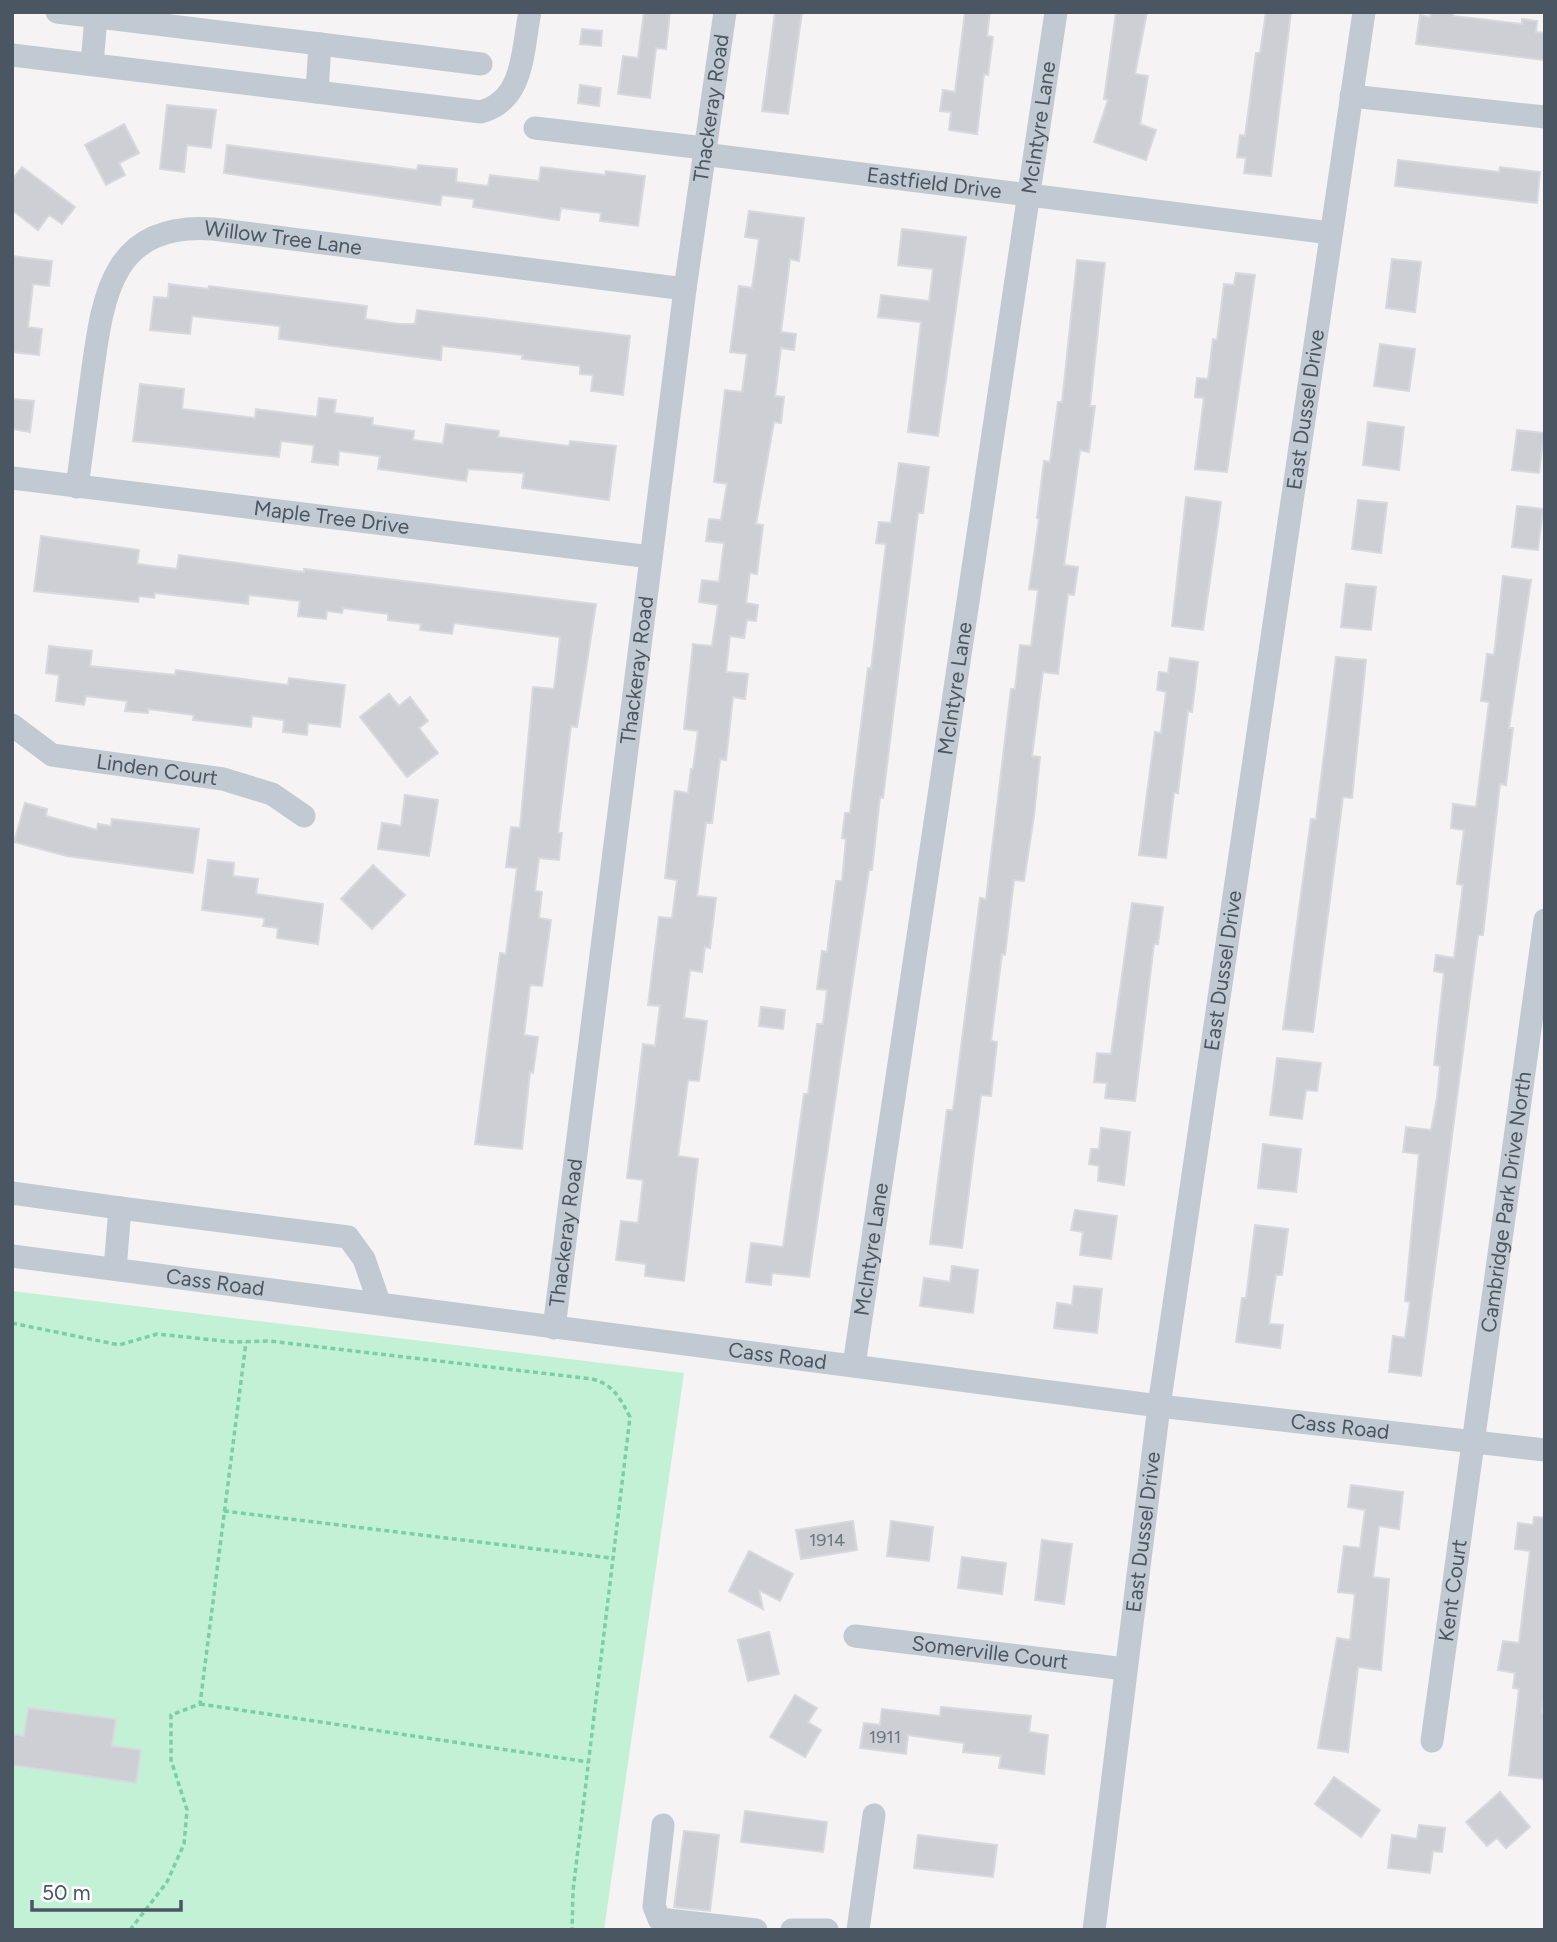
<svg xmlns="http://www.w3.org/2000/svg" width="1557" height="1942" viewBox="0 0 1557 1942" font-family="Figtree,sans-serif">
	<rect width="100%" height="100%" fill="#f5f3f3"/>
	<path fill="#c3f1d5" d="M12,1291L684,1373L604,1930H12Z"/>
	<g fill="#cdcfd5" stroke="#d7d9de" stroke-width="2">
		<path d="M644,12H670L666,49L656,48L650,98L618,94L623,56L638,58Z"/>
		<path d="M775,12H802L788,114L762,111Z"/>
		<path d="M965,12H990L987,36L993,37L988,75L984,74L977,134L949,130L951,112L940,111L943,90L955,92Z"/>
		<path d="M1116,12H1147L1135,74L1148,76L1140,124L1156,130L1146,160L1094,142L1108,100L1104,99Z"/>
		<path d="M1266,12H1291L1271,176L1244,173L1246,158L1237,157L1240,135L1245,136L1256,53H1260Z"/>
		<path d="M1431,12H1454L1453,16L1522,24V19L1537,21L1536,32L1545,33V60L1416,44L1420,15L1430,17Z"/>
		<path d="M582,29L602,31L601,46L580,44Z"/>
		<path d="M580,85L601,88L599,106L578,103Z"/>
		<path d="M167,105L216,110L211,148L187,145L184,172L160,169Z"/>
		<path d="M124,124L139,153L119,163L125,175L106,185L85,145Z"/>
		<path d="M227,145L417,170L418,165L457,169L456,182L488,186L490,175L539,181L541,167L605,175L606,171L645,176L638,226L600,221L601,213L561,208L559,220L473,207L474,199L442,195L440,205L224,173Z"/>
		<path d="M1398,160L1499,172L1500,167L1540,172L1537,203L1395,186Z"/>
		<path d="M22,167L75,207L62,224L49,215L38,230L12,210V180Z"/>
		<path d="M749,211L804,218L799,261L790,259L781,332L796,334L794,350L781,348L775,396L784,397L781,423L774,422L756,524L763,525L757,574L750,573L746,603L758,605L756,621L747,620L744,638L730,636L726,672L748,674L745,699L733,697L726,760L720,759L712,823H706L697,896L716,898L710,948L705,947L702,972L690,970L684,1018L707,1021L699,1081L688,1080L678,1156L698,1159L684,1281L645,1276L646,1264L616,1260L621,1221L638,1223L643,1180L627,1178L643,1044L655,1046L660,1006L648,1005L659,917L672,918L677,880L665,878L675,791L688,793L691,769H693L698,731L684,729L693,644L712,646L718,605L699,602L702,580L719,582L724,543L706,541L709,519L721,520L727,484L714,482L725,390L742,392L747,354L730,352L739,286L752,288L759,239L745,237Z"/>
		<path d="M902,229L966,237L938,436L908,432L921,322L878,317L881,295L929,301L933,269L898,265Z"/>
		<path d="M12,256L52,261L49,286L33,284L28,327L42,329L39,355L12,352Z"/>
		<path d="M1392,259L1421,262L1415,312L1386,308Z"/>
		<path d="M1077,260L1105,263L1090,406H1095L1089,452L1080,450L1064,565L1078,567L1074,595L1068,594L1058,674L1043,672L1032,756L1040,757L1034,816L1024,881L1014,880L1005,955L1002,954L991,1041L997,1042L991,1096L981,1095L962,1248L930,1244L947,1110H953L980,898L986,899L1011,689H1015L1020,645L1031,646L1038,590L1029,589L1039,519L1037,518L1044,461L1050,462L1058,402H1062Z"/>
		<path d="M1236,273L1255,275L1227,472L1195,469L1204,398L1195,397L1197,378L1208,379L1213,339L1217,340L1224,284L1234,285Z"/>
		<path d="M169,284L208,289L209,286L367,306L365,319L399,324H415L417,310L630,336L623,395L591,391L593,375L580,374V366L522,359L523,355L442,346L441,360L279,339L280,326L192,316L190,334L150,330L154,297L168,298Z"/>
		<path d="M1380,344L1415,349L1409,391L1374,386Z"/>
		<path d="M140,384L184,389L182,409L255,418L256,409L317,417L319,398L336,400L334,413L373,418L372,425L414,431L413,440L443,444L446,424L499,431L498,437L569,446L570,441L616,446L609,500L522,488L524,473L468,469L466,481L378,469L380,456L339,451L338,465L312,462L314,445L281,441L279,457L133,441Z"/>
		<path d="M12,399L34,401L30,432L12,429Z"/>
		<path d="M1368,422L1404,427L1399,470L1363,465Z"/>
		<path d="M1517,430L1544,433L1539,473L1512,470Z"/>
		<path d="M899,463L929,467L923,513H918L883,798L880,797L872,870H869L809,1277L772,1273L771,1285L746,1282L751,1243L783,1247L804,1094H808L817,1024H823L827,990L817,989L822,951L827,952L836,881H842L846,839L842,838L845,813H850L868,668L871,669L886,544L876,543L879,522L891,523Z"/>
		<path d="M1186,497L1221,502L1203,630L1172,626Z"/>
		<path d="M1358,500L1387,503L1381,553L1352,549Z"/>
		<path d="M1517,506L1543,509L1538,550L1512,547Z"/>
		<path d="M41,536L139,550L137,564L177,569L179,555L304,572V569L596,604L577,727L571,726L558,833H562L559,860L539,858L535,891L542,892L539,918L551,920L542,986L530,985L524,1035L538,1037L533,1073L530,1072L522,1149L475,1144L500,953L506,954L517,868L506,867L511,827L520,828L533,687L554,689L560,637L454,623L452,634L420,630L421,624L388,620V614L343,608L342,613L327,611L326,619L298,616L300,601L249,595L248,604L155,593L154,598L139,596L138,602L34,591Z"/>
		<path d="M1503,576L1531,580L1509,728H1513L1506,785L1500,784L1483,935H1478L1421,1376L1389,1372L1393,1336L1405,1338L1410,1302L1405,1301L1419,1154L1403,1152L1406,1127L1431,1130L1437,1098L1440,1066L1434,1065L1444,973L1434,971L1436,955L1454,958L1463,885L1457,884L1464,830L1451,828L1453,804L1476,807L1489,702L1481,701L1487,654L1494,655Z"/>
		<path d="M1346,584L1376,587L1371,630L1341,627Z"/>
		<path d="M49,646L92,651L90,666L175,675L176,670L288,685L289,678L345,685L340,727L308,723L307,735L283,732L284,720L252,716L251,727L193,720L194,715L148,709V713L125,711L127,701L86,696L84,705L56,701L59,675L46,673Z"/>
		<path d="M1336,657L1366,660L1352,798L1343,797L1313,1032L1283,1029L1311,819H1316Z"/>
		<path d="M1170,658L1198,662L1192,712L1188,711L1178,793H1174L1166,858L1139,855L1155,732L1161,733L1166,692L1157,690L1159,672L1168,673Z"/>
		<path d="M389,694L399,706L410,697L428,721L419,728L438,753L407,777L360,717Z"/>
		<path d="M405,795L438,800L429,856L378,849L382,823L401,826Z"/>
		<path d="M25,803L47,809L46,816L97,830L98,824L111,826L112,819L199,829L193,873L67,856L14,842Z"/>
		<path d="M208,860L234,863L233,876L258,879L256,894L323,904L318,944L277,938L278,928L263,926L265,918L202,910Z"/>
		<path d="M373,865L405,895L372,929L341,899Z"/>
		<path d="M1132,903L1163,907L1158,944H1154L1135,1101L1105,1098L1107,1083L1094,1082L1097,1053L1111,1054Z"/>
		<path d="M761,1007L785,1010L783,1029L759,1026Z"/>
		<path d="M1277,1058L1321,1063L1317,1091L1306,1090L1302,1119L1270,1115Z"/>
		<path d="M1101,1128L1130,1132L1124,1185L1098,1181L1099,1166L1089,1164L1091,1149H1099Z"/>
		<path d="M1263,1144L1301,1149L1296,1192L1258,1188Z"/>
		<path d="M1075,1210L1117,1216L1111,1259L1080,1255L1083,1232L1071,1230Z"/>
		<path d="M1255,1225L1288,1229L1282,1275H1276L1269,1324L1283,1325L1280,1348L1236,1342L1242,1298H1246Z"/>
		<path d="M952,1266L978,1270L973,1313L920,1306L924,1278L950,1282Z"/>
		<path d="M1074,1286L1102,1289L1097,1333L1054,1328L1057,1303L1072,1305Z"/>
		<path d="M1351,1485L1403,1492L1399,1529L1379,1526L1373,1577L1389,1579L1381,1670L1358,1667L1348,1752L1318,1748L1337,1638L1350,1640L1355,1594L1338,1592L1344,1546L1360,1548L1365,1510L1348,1507Z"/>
		<path d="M1534,1517L1545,1518V1690L1542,1712H1545V1779L1509,1775L1519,1689L1513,1688L1515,1673L1498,1670L1503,1641L1519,1643L1530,1551L1515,1549L1518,1523L1533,1525Z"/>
		<path d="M853,1521L857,1550L801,1559L796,1530Z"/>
		<path d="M891,1521L933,1527L929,1561L887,1556Z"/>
		<path d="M1042,1540L1072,1544L1064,1604L1035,1600Z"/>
		<path d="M749,1551L793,1574L780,1601L759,1590L763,1609L729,1591Z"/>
		<path d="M962,1557L1006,1563L1002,1594L958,1588Z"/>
		<path d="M769,1632L779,1674L748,1681L738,1640Z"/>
		<path d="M795,1695L817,1708L808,1722L821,1730L805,1757L770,1737Z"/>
		<path d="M941,1707L1031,1716L1029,1732L1048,1735L1044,1774L999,1768L1001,1756L963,1752L964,1743L908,1735L906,1754L860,1748L864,1723L880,1725L882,1709L940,1716Z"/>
		<path d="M28,1708L116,1719L112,1746L141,1750L136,1783L12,1765V1734L24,1736Z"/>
		<path d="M1334,1777L1380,1810L1361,1837L1315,1804Z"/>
		<path d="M1500,1792L1530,1827L1506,1848L1497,1838L1487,1846L1466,1822Z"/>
		<path d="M745,1811L827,1822L823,1852L741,1842Z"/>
		<path d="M1419,1825L1445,1828L1442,1852L1433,1851L1430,1873L1388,1868L1392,1835L1417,1839Z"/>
		<path d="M684,1831L719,1835L710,1911L674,1907Z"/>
		<path d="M918,1835L997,1845L993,1877L914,1868Z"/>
	</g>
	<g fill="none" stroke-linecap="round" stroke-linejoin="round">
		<g stroke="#7ad0a6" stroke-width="3.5" stroke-dasharray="5 3.5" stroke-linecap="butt">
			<path d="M12,1323L119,1345L157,1334L233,1342L269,1341L592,1379C613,1384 620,1398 630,1417L573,1891L572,1930"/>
			<path d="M224,1511L611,1558"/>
			<path d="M200,1704L588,1762"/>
			<path d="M130,1930L167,1882L184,1844L187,1810L171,1760V1715L200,1704L246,1342"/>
			<path d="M279,1930V1928"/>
		</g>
		<g stroke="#c1cad2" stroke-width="23">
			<path d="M57,12L320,44L317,92"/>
			<path d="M320,44L481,64"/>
			<path d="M12,55L481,112C525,100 522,50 530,12"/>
			<path d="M92,64L96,17"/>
			<path d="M1351,96L1545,117"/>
			<path d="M535,128L704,148"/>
			<path id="s1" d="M703,154L1330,233"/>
			<path id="s2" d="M12,478L651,557"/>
			<path id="s3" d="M77,487C82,450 87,412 92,375C103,296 111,222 213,229L685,289"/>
			<path id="s4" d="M12,725L52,755L223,779L272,794L304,816"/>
			<path d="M12,1193L120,1208"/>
			<path id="s5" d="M12,1256L1159,1406L1545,1450"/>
			<path d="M115,1269L120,1208L348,1237L364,1259L379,1302"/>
			<path id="s6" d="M554,1328L685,289L725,12"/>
			<path id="s7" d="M854,1365L1056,12"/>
			<path id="s8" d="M855,1636L1125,1669"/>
			<path id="s9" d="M1432,1741L1545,920"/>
			<path d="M663,1825L654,1906L659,1919L756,1930"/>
			<path d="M792,1930H827"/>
			<path d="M858,1930L874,1815"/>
			<path id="s10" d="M1094,1930L1159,1406L1364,12"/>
		</g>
	</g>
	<g text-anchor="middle" stroke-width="5" stroke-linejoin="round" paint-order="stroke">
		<g font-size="18" fill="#6b747e">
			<text x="827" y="1546">1914</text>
			<text x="885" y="1743">1911</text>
		</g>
		<g font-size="21" fill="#4a5661" stroke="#fff">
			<text dy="7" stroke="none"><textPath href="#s6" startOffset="1230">Thackeray Road</textPath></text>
			<text dy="7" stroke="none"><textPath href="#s7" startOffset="1251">McIntyre Lane</textPath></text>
			<text dy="7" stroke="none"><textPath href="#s1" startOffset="233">Eastfield Drive</textPath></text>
			<text dy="7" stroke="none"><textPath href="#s3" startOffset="402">Willow Tree Lane</textPath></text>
			<text dy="7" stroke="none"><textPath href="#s10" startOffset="1535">East Dussel Drive</textPath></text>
			<text dy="7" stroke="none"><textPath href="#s2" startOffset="322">Maple Tree Drive</textPath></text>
			<text dy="7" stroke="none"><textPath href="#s6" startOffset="663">Thackeray Road</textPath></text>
			<text dy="7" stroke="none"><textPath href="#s7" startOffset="684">McIntyre Lane</textPath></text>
			<text dy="7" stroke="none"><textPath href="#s4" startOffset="156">Linden Court</textPath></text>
			<text dy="7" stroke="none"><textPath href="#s10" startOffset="968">East Dussel Drive</textPath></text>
			<text dy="7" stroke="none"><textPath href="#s9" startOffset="544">Cambridge Park Drive North</textPath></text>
			<text dy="7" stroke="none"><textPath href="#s6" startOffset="96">Thackeray Road</textPath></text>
			<text dy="7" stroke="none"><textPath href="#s7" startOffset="117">McIntyre Lane</textPath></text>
			<text dy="7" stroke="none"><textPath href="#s5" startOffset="205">Cass Road</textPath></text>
			<text dy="7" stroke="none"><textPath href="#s5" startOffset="772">Cass Road</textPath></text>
			<text dy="7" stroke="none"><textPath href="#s5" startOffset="1339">Cass Road</textPath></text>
			<text dy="7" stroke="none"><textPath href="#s10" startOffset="401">East Dussel Drive</textPath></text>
			<text dy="7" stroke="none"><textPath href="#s9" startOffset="152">Kent Court</textPath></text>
			<text dy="7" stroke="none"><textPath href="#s8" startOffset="136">Somerville Court</textPath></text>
		</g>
	</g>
	<rect width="1557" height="1942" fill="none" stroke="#4a5661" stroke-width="28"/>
	<path d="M32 1900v10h149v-10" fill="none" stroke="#4a5661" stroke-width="3.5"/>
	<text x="42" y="1900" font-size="21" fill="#4a5661" stroke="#ffffff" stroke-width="5" paint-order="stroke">50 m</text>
</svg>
